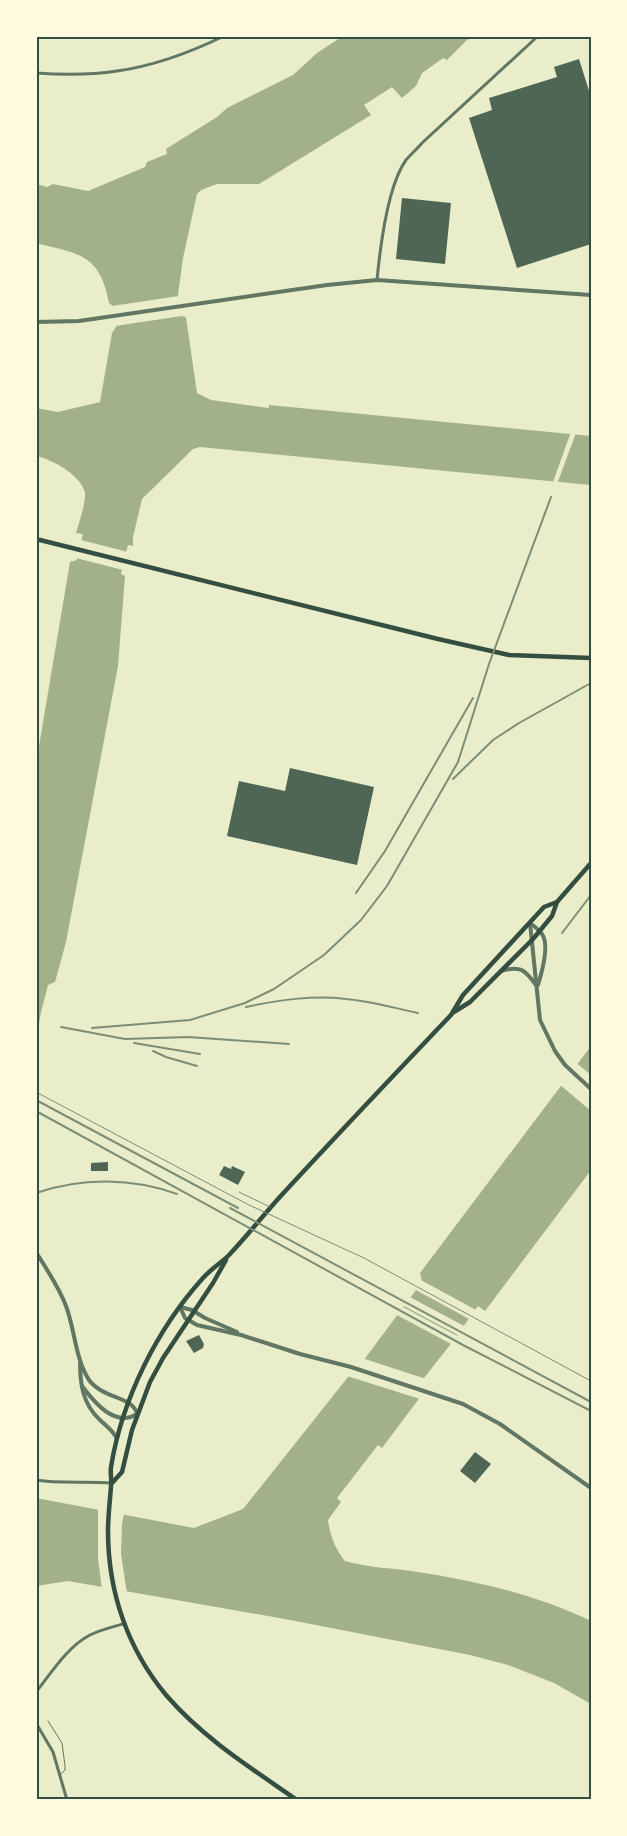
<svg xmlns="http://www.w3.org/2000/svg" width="627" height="1836" viewBox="0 0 627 1836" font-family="'Source Sans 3',sans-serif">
	<rect width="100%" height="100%" fill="#e9edc9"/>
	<g fill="#a3b18a">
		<path d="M343,36H471L447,60L443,58L422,73L416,86L402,98L392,87L364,105L371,115L259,184H217L201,190L197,194L183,258L178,295L181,316L186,317L197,393L211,400L269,408V405L591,436V485L200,447L193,449L142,499L133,537V546L128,545L121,574L125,576L118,666L66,942L55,982L48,985L41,1012L36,1042V764L70,562L77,560L83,534L76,533C79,523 86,502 85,493C82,476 52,459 36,456V408L58,412L100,402L112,333L116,327L113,306L109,303C100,254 79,254 36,243V184L47,187L53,184L88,191L145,167L147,162L167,154L166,149L217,117L227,108L293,75L317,53Z"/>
		<path d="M591,1046V1170L485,1311L478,1306L450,1345L424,1378L418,1400L382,1448L378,1445L337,1498L341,1502L328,1520C330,1535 335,1549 345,1561C368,1568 394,1568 418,1572C477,1581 537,1595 591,1621V1704L554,1683L508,1665L470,1655L285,1619L68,1581L36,1586V1498L194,1528L243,1509L348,1377L363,1361L422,1282L420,1273Z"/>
	</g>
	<g fill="#e9edc9">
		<path d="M179,296L182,316L115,326L112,306Z"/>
		<path d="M571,432L576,433L557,484L553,482Z"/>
		<path d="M81,540L128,552L123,570L76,558Z"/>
		<path d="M575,1062L591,1075V1111L559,1084Z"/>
		<path d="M419,1279L478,1311L471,1320L414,1289L420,1282Z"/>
		<path d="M408,1296L466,1327L460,1336L402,1305Z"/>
		<path d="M401,1306L459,1337L453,1345L395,1314Z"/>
		<path d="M362,1358L426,1379L424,1384H423L424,1387L420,1399L347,1376Z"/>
		<path d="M98,1508L124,1513L122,1525L121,1554L127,1594L102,1590L98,1558Z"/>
	</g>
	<g fill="#4f6655">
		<path d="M579,59L591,97V244L517,268L469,118L492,110L489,98L557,77L554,67Z"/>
		<path d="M402,198L451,203L445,264L396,259Z"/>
		<path d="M290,768L374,787L357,865L227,836L239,781L285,791Z"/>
		<path d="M108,1162V1171H91V1163Z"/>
		<path d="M224,1166L231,1169L232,1166L245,1172L238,1185L219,1175Z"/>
		<path d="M199,1335L204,1344L203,1348L194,1353L186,1341Z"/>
		<path d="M475,1452L491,1464L475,1483L460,1471Z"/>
	</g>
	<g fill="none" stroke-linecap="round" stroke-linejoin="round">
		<path stroke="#617663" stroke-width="1" d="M48,1721L62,1743L65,1766V1770L61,1774"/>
		<g stroke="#617663" stroke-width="3">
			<path d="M36,73C63,75 91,75 117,71C154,66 191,52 224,36"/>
			<path d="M377,280C380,249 388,185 406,160C411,154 417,149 422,143L538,36"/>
			<path d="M36,1480C61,1484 86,1481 111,1483"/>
			<path d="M36,1692C52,1672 67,1647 90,1635C100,1630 112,1627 123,1624"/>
			<path d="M36,1723L53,1752L67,1800"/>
		</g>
		<g stroke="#617663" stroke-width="4">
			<path d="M36,322L79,321L327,285L377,280L591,295"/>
			<path d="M530,923L540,1020L555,1051L565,1065L591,1089"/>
			<path d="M530,923C534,926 539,930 542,934C550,945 542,972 538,985"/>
			<path d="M501,971C521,965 525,970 536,985"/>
			<path d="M36,1252C47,1270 59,1287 66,1306C75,1330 75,1358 89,1380C103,1399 133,1396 137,1414C115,1428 94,1402 82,1386"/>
			<path d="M180,1307L185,1318L197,1325L241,1335L300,1354L351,1367L463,1404L500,1424L591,1488"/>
			<path d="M180,1307L192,1310L205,1318L237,1332"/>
			<path d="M80,1363C80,1384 83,1404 99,1419C105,1425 113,1430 117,1439"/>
		</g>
		<path stroke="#344e41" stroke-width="4.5" d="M36,539L438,639L509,655L591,658"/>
		<g stroke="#344e41" stroke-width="4.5">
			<path d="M454,1012L470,1002L533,939L552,916L557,902L591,863"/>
			<path d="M112,1483L122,1472L132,1430L150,1382L163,1358L213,1283L226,1260"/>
			<path d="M297,1800C251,1768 203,1738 166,1695C127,1648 108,1591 108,1531C108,1516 110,1501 111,1486C112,1480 110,1473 111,1467C122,1399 157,1329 203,1278C211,1269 221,1263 229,1255C246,1237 262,1217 278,1199C335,1137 393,1076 451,1015L463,995L544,907L557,902"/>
		</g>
		<g stroke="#7c8e77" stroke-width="1">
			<path d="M36,1092L249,1205L364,1258L591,1381"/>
			<path d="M239,1192L270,1207"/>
		</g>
		<g stroke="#7c8e77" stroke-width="2">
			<path d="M453,779L493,740L519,723L591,683"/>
			<path d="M356,893L385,851L473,698"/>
			<path d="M562,933L591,895"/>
			<path d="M246,1007C279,1000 312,995 346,999C370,1001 394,1008 418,1013"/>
			<path d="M61,1027L125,1039L188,1037L289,1044"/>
			<path d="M92,1028L190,1020L245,1003L274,989L324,955L361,920L387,886L458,762L489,664L551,497"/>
			<path d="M134,1043L200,1054"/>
			<path d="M153,1051L166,1057L197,1066"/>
			<path d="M36,1100L238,1208"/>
			<path d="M36,1111L463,1345L591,1411"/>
			<path d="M36,1193C82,1177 133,1178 177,1194"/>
			<path d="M230,1208L591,1402"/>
		</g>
	</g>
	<rect width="627" height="1836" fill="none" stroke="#fefae0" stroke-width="75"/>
	<rect x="38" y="38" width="552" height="1760" fill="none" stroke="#344e41" stroke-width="2"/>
</svg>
